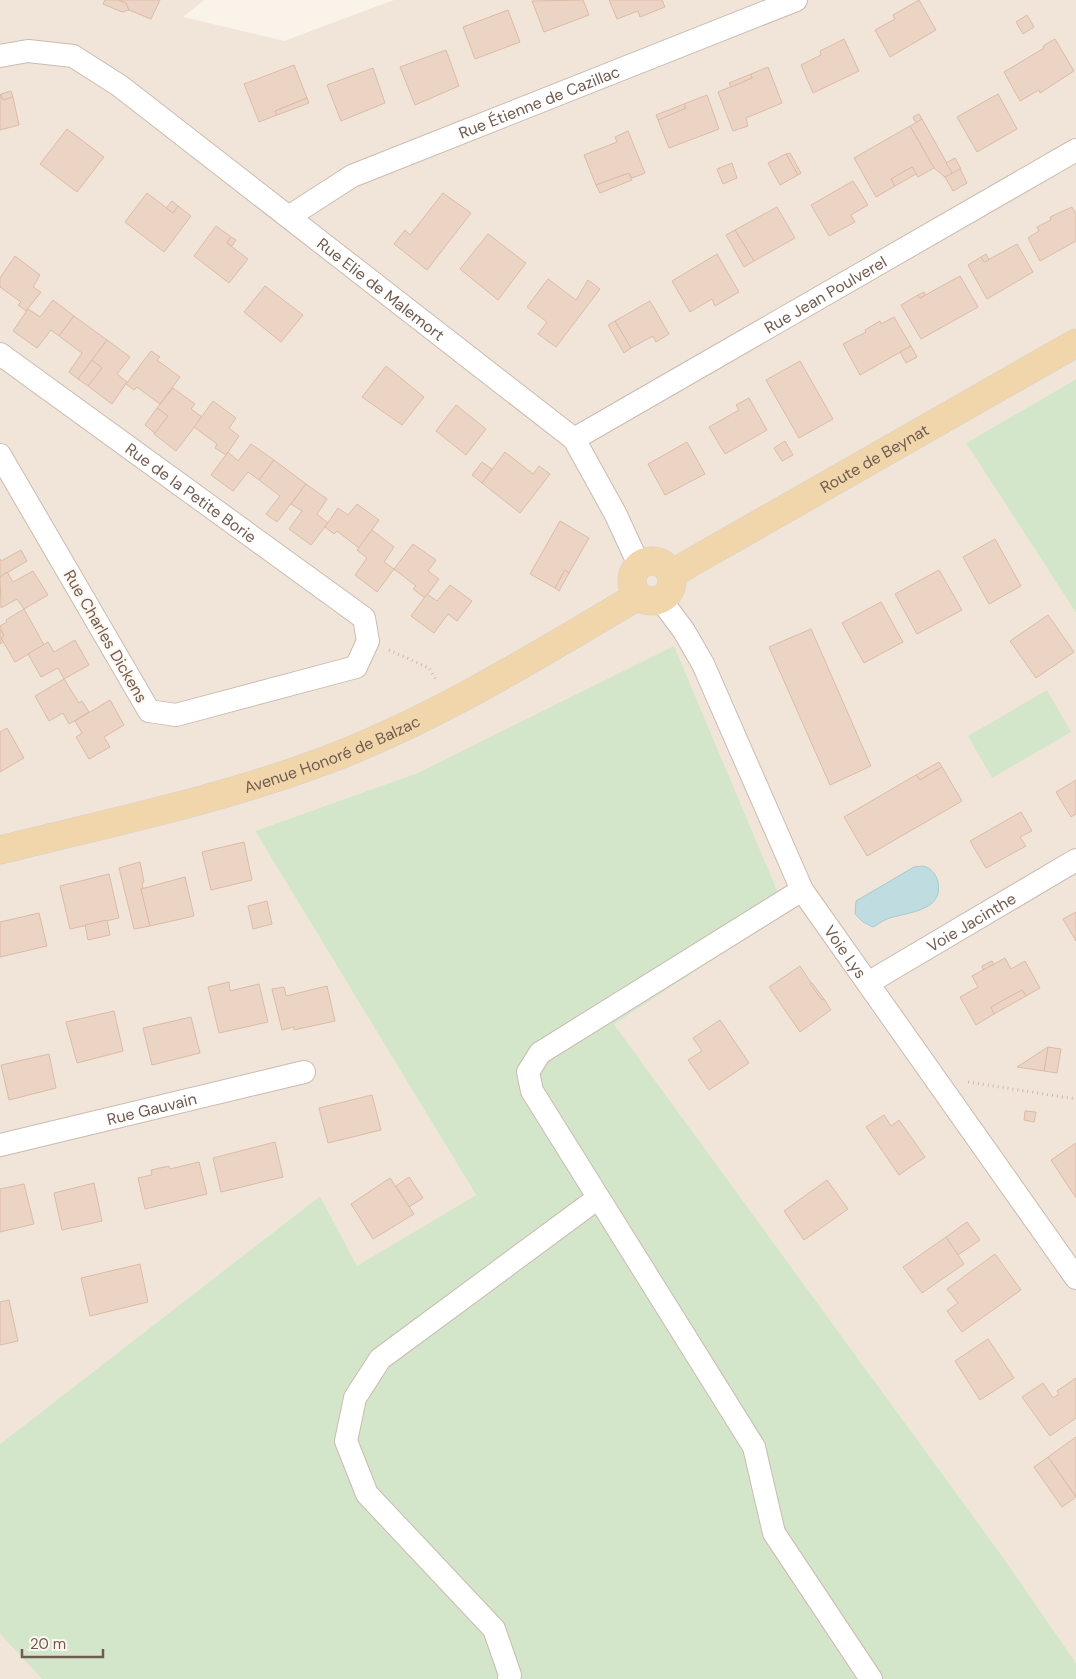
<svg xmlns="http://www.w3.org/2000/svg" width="1076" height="1679" viewBox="0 0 1076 1679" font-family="'DM Sans',sans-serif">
	<rect width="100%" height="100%" fill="#faf3e9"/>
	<g fill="#f0e5d8">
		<path d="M0,0H204L183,17L284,41L394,0H1076V379L966,443L1076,613V1663L1005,1560L614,1024L785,912L420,772L255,831L476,1195L357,1267L320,1196L0,1444Z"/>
		<path d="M0,1634L42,1679H0Z"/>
	</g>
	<g fill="#d4e6c9">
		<path d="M1076,379V613L966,443Z"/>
		<path d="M674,646L786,912L614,1024L1005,1560L1076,1663V1679H42L0,1634V1444L320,1196L357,1266L476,1195L255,831L420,772Z"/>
		<path d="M1047,690L1071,732L992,778L968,736Z"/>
	</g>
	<path fill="#bfdce1" stroke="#a7cbd1" d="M923,866C931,868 936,874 938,882C944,913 904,912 887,919C882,921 877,925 873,927L863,922L855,914L856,901L914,867Z"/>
	<g fill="#ecd4c4" stroke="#dcbba6">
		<path d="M105,0H119L126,3L129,10L122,12L103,4Z"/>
		<path d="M119,0H160L151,19L129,10L126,3Z"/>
		<path d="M583,0L589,15L544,32L532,1Z"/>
		<path d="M609,0H662L665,7L640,17L638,11L617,19Z"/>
		<path d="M919,0L936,30L890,57L875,30L895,19L893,15Z"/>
		<path d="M508,10L520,42L475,59L463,27Z"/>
		<path d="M1027,15L1034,27L1023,34L1016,22Z"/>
		<path d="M844,39L859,71L813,93L801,65L821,55L820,51Z"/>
		<path d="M1055,39L1074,71L1040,93L1039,90L1020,101L1004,72L1044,48L1043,46Z"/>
		<path d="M446,50L459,86L415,105L400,67Z"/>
		<path d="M294,65L307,98L275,111L277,115L259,122L244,84Z"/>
		<path d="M768,67L782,103L746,118L748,126L733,131L718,92L752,78L751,74Z"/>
		<path d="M373,68L385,103L341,121L327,85Z"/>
		<path d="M751,74L752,78L731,87L729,83Z"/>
		<path d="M11,91L13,97L3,100L1,94Z"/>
		<path d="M0,94L3,100L13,97L19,125L0,130Z"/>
		<path d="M998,94L1017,129L977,152L957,117Z"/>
		<path d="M707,95L719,129L669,148L658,120L686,108L684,104Z"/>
		<path d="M307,98L309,103L277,115L275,111Z"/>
		<path d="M684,104L686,108L658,120L656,115Z"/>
		<path d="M919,114L922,119L916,123L913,117Z"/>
		<path d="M922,119L953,174L945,177L934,168L910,126Z"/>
		<path d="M910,126L934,168L918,177L912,167L891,179L895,186L876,197L854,158Z"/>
		<path d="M67,129L104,157L77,192L40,164Z"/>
		<path d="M628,131L645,173L632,178L629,173L596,185L584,155L617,142L615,137Z"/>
		<path d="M790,153L801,173L798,175L786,154Z"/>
		<path d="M786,154L798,175L780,185L768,163Z"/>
		<path d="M955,158L961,169L953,174L946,163Z"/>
		<path d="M732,163L737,178L723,184L717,169Z"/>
		<path d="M912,167L916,174L895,186L891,179Z"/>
		<path d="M960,169L967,183L953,191L945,177Z"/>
		<path d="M629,173L632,180L600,193L596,185Z"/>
		<path d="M853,181L868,205L851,215L855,222L829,236L811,205Z"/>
		<path d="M147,193L173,213L178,206L191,216L164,252L125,222Z"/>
		<path d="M443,193L471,213L427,270L394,244L405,230L410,235Z"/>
		<path d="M172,201L178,206L173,213L166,208Z"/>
		<path d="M777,207L795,238L754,261L735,230Z"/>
		<path d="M1072,207L1076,214V241L1040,261L1028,238L1039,231L1037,227L1051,220L1050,217Z"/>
		<path d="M216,226L231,237L227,243L248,259L229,283L194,256Z"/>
		<path d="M735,230L754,261L744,267L726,235Z"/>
		<path d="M488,234L526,263L498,300L460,269Z"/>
		<path d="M231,237L236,240L232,246L227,243Z"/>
		<path d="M1017,244L1033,272L987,299L968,265L981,257L984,262Z"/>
		<path d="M717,254L739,292L715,306L712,299L690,312L672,281Z"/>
		<path d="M986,254L989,260L984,262L981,257Z"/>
		<path d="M15,256L40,275L33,287L41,292L26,311L18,305L21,302L0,287V278Z"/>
		<path d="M960,276L978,307L921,339L901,305L918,295L920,298Z"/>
		<path d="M548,279L576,300L588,280L600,289L556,347L538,334L547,322L527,307Z"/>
		<path d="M265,286L303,315L281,342L244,312Z"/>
		<path d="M924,292L925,295L920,298L918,295Z"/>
		<path d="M53,300L74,316L59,336L51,330L37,348L13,331L28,309L40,317Z"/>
		<path d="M650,301L669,334L656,342L653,336L631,348L615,321Z"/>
		<path d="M74,316L107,340L78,379L69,372L82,353L59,336Z"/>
		<path d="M894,317L911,346L860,375L843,344L866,332L865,330L880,321L881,324Z"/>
		<path d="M615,321L631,348L624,353L608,325Z"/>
		<path d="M107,340L130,357L117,374L127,382L112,404L88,386L102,368L92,360Z"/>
		<path d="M911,346L917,357L906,363L900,352Z"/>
		<path d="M151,351L160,357L157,360L180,377L160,404L137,387L134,390L126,384Z"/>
		<path d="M92,360L102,368L88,386L78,379Z"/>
		<path d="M800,361L833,419L799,438L766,380Z"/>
		<path d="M386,366L424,397L402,425L362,397Z"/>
		<path d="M173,388L195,404L191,409L202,417L176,451L154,434L168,416L157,408Z"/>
		<path d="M749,398L767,430L725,454L709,427L739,410L736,405Z"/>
		<path d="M213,401L236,418L229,428L239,436L226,455L215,448L217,444L194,427Z"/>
		<path d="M456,405L486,429L466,455L436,431Z"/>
		<path d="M157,408L168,416L155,433L145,425Z"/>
		<path d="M785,441L793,455L782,461L774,448Z"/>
		<path d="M687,442L705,474L665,495L648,464Z"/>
		<path d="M251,444L274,460L259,480L248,472L233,491L211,475L228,452L238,461Z"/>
		<path d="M505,452L533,474L539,466L550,474L520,513L482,483Z"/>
		<path d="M274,460L306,484L277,522L266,514L280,496L259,480Z"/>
		<path d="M482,462L492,469L482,483L472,475Z"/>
		<path d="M306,484L327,499L317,514L328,523L311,545L289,529L302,511L291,504Z"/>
		<path d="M357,504L379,520L359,548L337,531L334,534L325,527L338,508L348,515Z"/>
		<path d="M560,521L589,538L569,573L565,570L555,588L530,574Z"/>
		<path d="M372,530L394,547L384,562L394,569L377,592L355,575L367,558L357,550Z"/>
		<path d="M995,539L1021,586L989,604L963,557Z"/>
		<path d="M413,544L436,560L428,571L439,579L425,598L413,589L416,586L394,569Z"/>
		<path d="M21,550L27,561L0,577V559L1,561Z"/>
		<path d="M565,570L569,573L559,591L555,588Z"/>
		<path d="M939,570L962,610L917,634L895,594Z"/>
		<path d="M33,571L48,595L24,609L17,599L1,608L0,577L7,572L13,582Z"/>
		<path d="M450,585L472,601L457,621L448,614L434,633L411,616L427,594L437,601Z"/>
		<path d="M881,602L903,642L864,663L842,623Z"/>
		<path d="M24,609L44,645L15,662L1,638L4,636L0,626L7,622L6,620Z"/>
		<path d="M1048,615L1074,652L1036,678L1010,641Z"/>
		<path d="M0,629L4,636L1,638L3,642L0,644Z"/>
		<path d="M811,629L871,766L830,785L769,647Z"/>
		<path d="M75,640L89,665L64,679L58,668L41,677L28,654L48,642L54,652Z"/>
		<path d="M64,679L79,703L82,701L89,712L69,724L63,713L49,721L35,696Z"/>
		<path d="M110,700L124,725L104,737L110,747L89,759L76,737L82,733L75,721Z"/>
		<path d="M7,728L24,758L0,772V732Z"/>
		<path d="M939,762L942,767L920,780L916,775Z"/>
		<path d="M942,767L962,801L867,856L844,817L916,775L920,780Z"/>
		<path d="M1076,780V814L1071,817L1056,792Z"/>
		<path d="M1021,812L1032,831L1020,837L1026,846L986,868L970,841Z"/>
		<path d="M244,842L252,880L211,890L202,852Z"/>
		<path d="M140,862L144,882L142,883L143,888L141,889L150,926L134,929L119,868Z"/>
		<path d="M109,874L119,918L70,929L60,886Z"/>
		<path d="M185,877L194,916L150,926L141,889Z"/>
		<path d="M267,901L272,924L253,929L248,906Z"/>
		<path d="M1076,912V941L1063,919Z"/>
		<path d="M39,913L47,946L0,957V922Z"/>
		<path d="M107,920L110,935L88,940L85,925Z"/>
		<path d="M1005,958L1011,969L1025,961L1040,988L1026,996L1022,990L991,1007L994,1014L976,1025L960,997L978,987L972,976Z"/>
		<path d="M992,961L994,964L983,970L982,966Z"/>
		<path d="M800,966L822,1000L824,999L831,1010L800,1032L769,987Z"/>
		<path d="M229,982L230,991L259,984L268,1022L219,1033L208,987Z"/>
		<path d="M812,983L824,999L822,1000L810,984Z"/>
		<path d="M327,986L335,1021L294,1030V1027L282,1030L272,989L284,987L286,996Z"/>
		<path d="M1022,990L1026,996L994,1014L991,1007Z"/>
		<path d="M114,1011L123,1051L77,1063L66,1022Z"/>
		<path d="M191,1017L200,1053L152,1065L143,1028Z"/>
		<path d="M720,1020L749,1063L709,1090L688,1060L702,1051L693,1038Z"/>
		<path d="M1048,1047L1061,1049L1057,1073L1044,1071Z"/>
		<path d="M1048,1047L1044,1071L1017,1067Z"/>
		<path d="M49,1054L56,1088L9,1100L1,1065Z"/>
		<path d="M372,1095L381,1130L328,1143L319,1108Z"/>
		<path d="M1025,1111L1036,1112L1034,1122L1024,1120Z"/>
		<path d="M884,1115L891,1126L899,1120L925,1157L899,1175L866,1127Z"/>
		<path d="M275,1142L283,1177L221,1192L213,1158Z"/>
		<path d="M1076,1143V1198L1051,1160Z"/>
		<path d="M199,1162L207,1194L145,1209L138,1178L152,1175L151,1170L169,1166L170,1169Z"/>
		<path d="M409,1177L423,1198L409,1207L396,1186Z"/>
		<path d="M390,1178L414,1214L373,1239L351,1204Z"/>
		<path d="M827,1180L848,1209L804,1240L784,1211Z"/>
		<path d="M94,1183L102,1221L62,1230L54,1193Z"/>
		<path d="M24,1184L34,1224L0,1232V1189Z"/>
		<path d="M967,1222L980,1240L958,1255L946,1237Z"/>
		<path d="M946,1237L964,1264L922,1293L903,1267Z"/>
		<path d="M995,1254L1021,1290L962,1332L947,1311L958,1303L947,1289Z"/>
		<path d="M140,1264L148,1302L90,1316L81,1278Z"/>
		<path d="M9,1300L18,1341L0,1345V1302Z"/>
		<path d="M988,1339L1014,1378L980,1400L955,1361Z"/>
		<path d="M1076,1378V1418L1050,1436L1022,1397L1043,1383L1053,1398L1059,1394L1057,1391Z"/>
		<path d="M1076,1437V1497L1048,1457Z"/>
		<path d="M1048,1457L1076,1497L1062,1507L1034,1467Z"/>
	</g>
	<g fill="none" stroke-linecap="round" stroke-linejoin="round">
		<defs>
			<g id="street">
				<path id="s1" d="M0,56L28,51L73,56L120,86L574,439L615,513L639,565"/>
				<path id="s2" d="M290,216L352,176L796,0"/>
				<path id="s3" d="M0,354L364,618L368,641L356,667L176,715L149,711L0,455"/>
				<path id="s4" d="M574,439L1076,150"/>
				<path id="s5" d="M661,600L684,631L703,664L802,890L1076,1278"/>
				<path d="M802,890L540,1053L528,1072L532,1091L754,1447L774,1533L871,1679"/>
				<path id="s6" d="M868,983L1076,860"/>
				<path id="s7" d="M0,1145L304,1072"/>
				<path d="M509,1679L510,1675L494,1629L367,1494L346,1441L355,1398L380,1359L598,1198"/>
			</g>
			<g id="primary">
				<circle cx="652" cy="581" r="20"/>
				<path id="s8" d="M671,574L1076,343"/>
				<path id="s9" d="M0,850C108,823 220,800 324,761C436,719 536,656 638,596"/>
			</g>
		</defs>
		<use href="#street" stroke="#cabbb0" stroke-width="24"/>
		<use href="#primary" stroke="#d7d1ce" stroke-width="29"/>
		<g stroke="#d0b7a7" stroke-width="3" stroke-dasharray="1 4" stroke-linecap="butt">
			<path d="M389,650L429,668L437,681"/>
			<path d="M968,1082L1076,1099"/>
		</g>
		<use href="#street" stroke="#fff" stroke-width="22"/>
		<use href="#primary" stroke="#f0d6aa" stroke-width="28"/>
	</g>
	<g text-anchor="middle" stroke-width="4.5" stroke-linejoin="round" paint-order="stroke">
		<g font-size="16" fill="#715b50" stroke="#fdf7ef">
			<text dy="6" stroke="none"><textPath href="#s2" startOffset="275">Rue Étienne de Cazillac</textPath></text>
			<text dy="6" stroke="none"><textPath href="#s1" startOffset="460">Rue Elie de Malemort</textPath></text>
			<text dy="6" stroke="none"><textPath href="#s4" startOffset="290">Rue Jean Poulverel</textPath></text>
			<text dy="6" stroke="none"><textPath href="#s8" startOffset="234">Route de Beynat</textPath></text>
			<text dy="6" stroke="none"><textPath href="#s3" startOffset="236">Rue de la Petite Borie</textPath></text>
			<text transform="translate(106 636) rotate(60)" y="6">Rue Charles Dickens</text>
			<text dy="6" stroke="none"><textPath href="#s9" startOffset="346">Avenue Honoré de Balzac</textPath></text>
			<text dy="6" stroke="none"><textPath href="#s6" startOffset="120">Voie Jacinthe</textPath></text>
			<text dy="6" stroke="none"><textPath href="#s5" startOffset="399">Voie Lys</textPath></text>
			<text dy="6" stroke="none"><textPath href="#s7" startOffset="156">Rue Gauvain</textPath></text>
		</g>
	</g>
	<path d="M22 1649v8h81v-8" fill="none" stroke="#715b50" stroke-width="2.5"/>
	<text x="30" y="1649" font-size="15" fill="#715b50" stroke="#fdf7ef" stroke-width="4" paint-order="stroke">20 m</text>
</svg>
